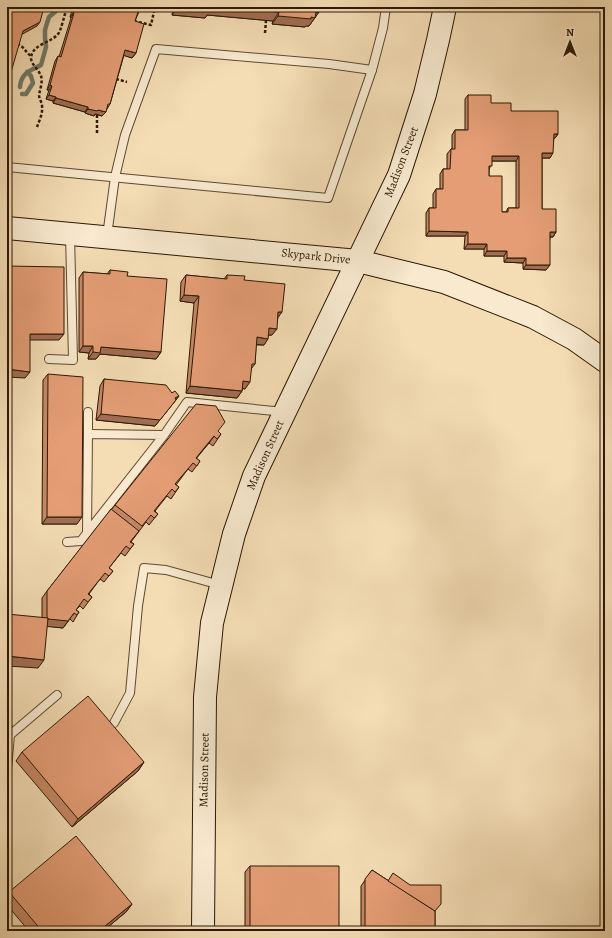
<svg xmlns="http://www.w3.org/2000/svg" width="612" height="938" viewBox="0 0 612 938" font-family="Alegreya,serif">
	<rect width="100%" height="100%" fill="#f4ddb5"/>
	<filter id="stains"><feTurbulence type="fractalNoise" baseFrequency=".005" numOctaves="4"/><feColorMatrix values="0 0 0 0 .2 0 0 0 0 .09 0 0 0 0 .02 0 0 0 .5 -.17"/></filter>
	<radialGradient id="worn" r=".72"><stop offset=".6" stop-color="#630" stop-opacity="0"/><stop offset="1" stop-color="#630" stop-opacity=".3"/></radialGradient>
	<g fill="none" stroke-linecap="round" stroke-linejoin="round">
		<g stroke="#707a68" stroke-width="4.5">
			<path d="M20,87C21,73 30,71 41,65L46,47L45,38V30L47,23L49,17L56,11L59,7"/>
			<path d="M22,94H26L33,83L31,76L27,72"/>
		</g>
		<defs>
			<g id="lane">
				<path d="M7,167L328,198L372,70L383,28L386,7"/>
				<path d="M107,236L115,177L125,135L156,49L329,64L372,70"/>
				<path d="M49,359L73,360L70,234"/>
				<path d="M88,412V434"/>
				<path d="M164,435L88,434L87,533L164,435L187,402L284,412"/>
				<path d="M67,542L81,541L87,533"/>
				<path d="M114,723L130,693L138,606L144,568L166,570L220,585"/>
				<path d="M7,732L10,735L7,769"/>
				<path d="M10,735L57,695"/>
			</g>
			<g id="secondary">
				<path d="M7,228L358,261L444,282L533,317L574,339L605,361"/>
				<path d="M203,931L205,697L212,623L234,534L254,476L399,175L425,94L438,40L445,7"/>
			</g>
		</defs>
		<use href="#lane" stroke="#5f4930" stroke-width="10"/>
		<use href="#secondary" stroke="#2d1803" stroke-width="24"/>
		<g stroke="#2d1803" stroke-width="2.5" stroke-dasharray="3 2" stroke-linecap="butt">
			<path d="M134,21L151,25L155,7"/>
			<path d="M265,33L266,20"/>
			<path d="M17,44C24,46 25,52 31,56"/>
			<path d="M116,79L127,82"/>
			<path d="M37,127C39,121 43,114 42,106C42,102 39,99 39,95C40,89 43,82 41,76C39,70 31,64 31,58C32,44 51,43 58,34C61,31 64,16 66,11L67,7"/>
			<path d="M97,133V115"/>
		</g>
		<use href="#lane" stroke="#f8e9cf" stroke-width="8"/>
		<use href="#secondary" stroke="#f8e9cf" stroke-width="22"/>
	</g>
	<g fill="#c48765" stroke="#2d1803" fill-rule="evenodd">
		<path d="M73,7H141L135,21L136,53L132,58L124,55L110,104L107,109L102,116L95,114L94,116L85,113V112L53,103V101L46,99L49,90H47L55,61L58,56L59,57L71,18L70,17Z"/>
		<path d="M168,7H319V12L309,26H306L305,27L272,24L273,21L207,15L205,18L172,15L173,7Z"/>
		<path d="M468,95L511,111L558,134L555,138H554L550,158H542V209L556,232L553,237H550L546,270L523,269V263L504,262V256H484V249H464L465,236H426V213L429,208H433V194L436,189H440V174L443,169H447V154L451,149H452V135L455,130H465V99ZM492,161H516V208H508L506,212H502L489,176V170Z"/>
		<path d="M110,270L127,276L161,352L156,359L100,354L96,359H88L89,353L79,352V278L83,272L107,274Z"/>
		<path d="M186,275L224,279L227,275L244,280L278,318L272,335H269L264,345H256L255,364L251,369L245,389L242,388V391L237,398L186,393L194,303L180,301L181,282Z"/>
		<path d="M48,374L77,524H42L43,380Z"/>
		<path d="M104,379L172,393L179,396L155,426L96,420L100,386Z"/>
		<path d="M218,432L221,434L213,446L209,443L196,458L200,461L192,472L188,469L176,485L179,487L171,499L167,496L155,511L158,514L153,520L149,525L146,522L131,542L134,544L125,556L121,553L109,568L113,571L108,577L104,582L100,579L89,594L92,597L83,609L80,606L76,610L79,612L73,622L70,619L63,628L47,626L38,668L42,617V598L47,591L115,505Z"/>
		<path d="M22,752L144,762L138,771L72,827L16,761Z"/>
		<path d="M250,866L339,929L337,931H245V872Z"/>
		<path d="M372,870L435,911V931H361V886Z"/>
		<path d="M9,892L132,904L126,912L103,931H29L7,905V895Z"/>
	</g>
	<g fill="#a06e52" stroke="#2d1803">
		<path d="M178,7H218L279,12L273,21L207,15L205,18L172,15Z"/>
		<path d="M316,12H319L309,26H306L305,27L272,24L278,16Z"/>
		<path d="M73,13H74L71,18L70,17Z"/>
		<path d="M40,22L37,26L19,36L23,31Z"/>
		<path d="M125,50L136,53L132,58L122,55Z"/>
		<path d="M50,85L52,86L49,90H47Z"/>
		<path d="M49,95L56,97L53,101L46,99Z"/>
		<path d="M56,98L88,107L85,112L53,103Z"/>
		<path d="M88,109L98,110L106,112L102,116L95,114L94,116L85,113Z"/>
		<path d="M554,134H558L555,138H550Z"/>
		<path d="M542,153H553L550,158H539Z"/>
		<path d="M492,156H519L516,161H489Z"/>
		<path d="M429,231L468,232L465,236H426Z"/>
		<path d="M550,232H556L553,237L546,236Z"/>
		<path d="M468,244H487L484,249H464Z"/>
		<path d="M487,251H507L504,256H484Z"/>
		<path d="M507,258H526L523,263L504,262Z"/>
		<path d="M526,265H550L546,270L523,269Z"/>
		<path d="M184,295L199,296L194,303L180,301Z"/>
		<path d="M278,312H282L277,319Z"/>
		<path d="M269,328L277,329L272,335H265Z"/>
		<path d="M30,334H64L59,340H25Z"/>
		<path d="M257,337L268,339L264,345L252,344Z"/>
		<path d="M83,346H93L89,353L79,352Z"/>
		<path d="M101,347L161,352L156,359L100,354L96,359H88L93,352Z"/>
		<path d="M7,369L30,372L25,378L7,377Z"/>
		<path d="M243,381L250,382L245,389L238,388Z"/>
		<path d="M190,386L242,391L237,398L186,393Z"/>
		<path d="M179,396L155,426L96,420L101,414L175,398Z"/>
		<path d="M214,436L209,443L191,465L196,458Z"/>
		<path d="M47,517H82L77,524H42Z"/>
		<path d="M74,613L63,628L42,626L47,619Z"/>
		<path d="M7,656L44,660L38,668L7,666Z"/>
		<path d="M144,762L138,771L72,827L78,819Z"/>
		<path d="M132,904L126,912L103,931H99Z"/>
		<path d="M250,928L339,929L337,931H248Z"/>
	</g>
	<g fill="#e49d75" stroke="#2d1803" fill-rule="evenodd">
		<path d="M7,7H44L40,22L23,31L7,86Z"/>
		<path d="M75,7H141L140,10L139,9L135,21L144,24L136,53L125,50L110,104H108L106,112L98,110L97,111L88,109V107L56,98V97L49,95L52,86L50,85L58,56L61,57L74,13H73Z"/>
		<path d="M188,7H211V9Z"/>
		<path d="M218,7H319V12H316L315,18L311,17V19L278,16L279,12Z"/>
		<path d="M468,95H491V103H511V111H558V134H554L553,153H542V209H556V232H550V265H526V258H507V251H487V244H468V232L429,231V208H436V189H443V169H450L451,149H455V130H468ZM492,156H519V208H508V212H502V176H489V166H492Z"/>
		<path d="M7,266L64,267V334H30V372L7,369Z"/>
		<path d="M110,270L128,272L127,276L167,279L161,352L101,347L100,353L93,352V346H83V272L110,274Z"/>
		<path d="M186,275L227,279V275L245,276L244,280L285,284L282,312H278L277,329L269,328L268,339L257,337L255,364H252L250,382L243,381L242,391L190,386L199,296L184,295Z"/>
		<path d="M48,374L83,377L82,517H47Z"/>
		<path d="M104,379L166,385L172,393L175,391L179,396L175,398L176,400L160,420L101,414Z"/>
		<path d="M196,404L216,406L225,422L218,431L221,434L217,439L214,436L196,458L200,461L197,466L193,463L175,484L179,487L175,492L172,489L154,511L158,514L154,518L151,515L142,526L115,505Z"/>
		<path d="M111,509L139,531L130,542L134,544L130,549L126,546L109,568L113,571L109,576L105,573L88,594L92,597L88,602L84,599L76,610L79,612L77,615L74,613L68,621L48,619V618H47V591Z"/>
		<path d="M7,614L48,618L44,660L7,656Z"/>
		<path d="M88,696L144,762L78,819L22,752Z"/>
		<path d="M76,836L132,904L99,931H42L9,892Z"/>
		<path d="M250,866H339V929L250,928Z"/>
		<path d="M372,870L435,911V931H365V879Z"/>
		<path d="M393,873L410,885H441V904L435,911L388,881Z"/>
	</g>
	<g text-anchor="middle" stroke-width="3.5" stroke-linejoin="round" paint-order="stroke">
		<g font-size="12" fill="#2d1803" stroke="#f8e9cf">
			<text transform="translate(401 162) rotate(-69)" y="4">Madison Street</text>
			<text transform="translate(316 256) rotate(6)" y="4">Skypark Drive</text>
			<text transform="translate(265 455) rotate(-66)" y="4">Madison Street</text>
			<text transform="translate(204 770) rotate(-89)" y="4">Madison Street</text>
		</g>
	</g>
	<rect width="612" height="938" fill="none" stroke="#f4ddb5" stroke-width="24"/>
	<rect x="8" y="8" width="596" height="922" fill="none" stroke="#2d1803" stroke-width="2"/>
	<rect x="12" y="12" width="588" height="914" fill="none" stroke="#2d1803"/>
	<g transform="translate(570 42)" stroke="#f8e9cf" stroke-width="3" paint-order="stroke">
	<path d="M0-3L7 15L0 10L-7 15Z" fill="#2d1803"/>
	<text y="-6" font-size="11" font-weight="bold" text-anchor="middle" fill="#2d1803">N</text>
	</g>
	<rect width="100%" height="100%" filter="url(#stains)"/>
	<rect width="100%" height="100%" fill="url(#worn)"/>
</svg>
